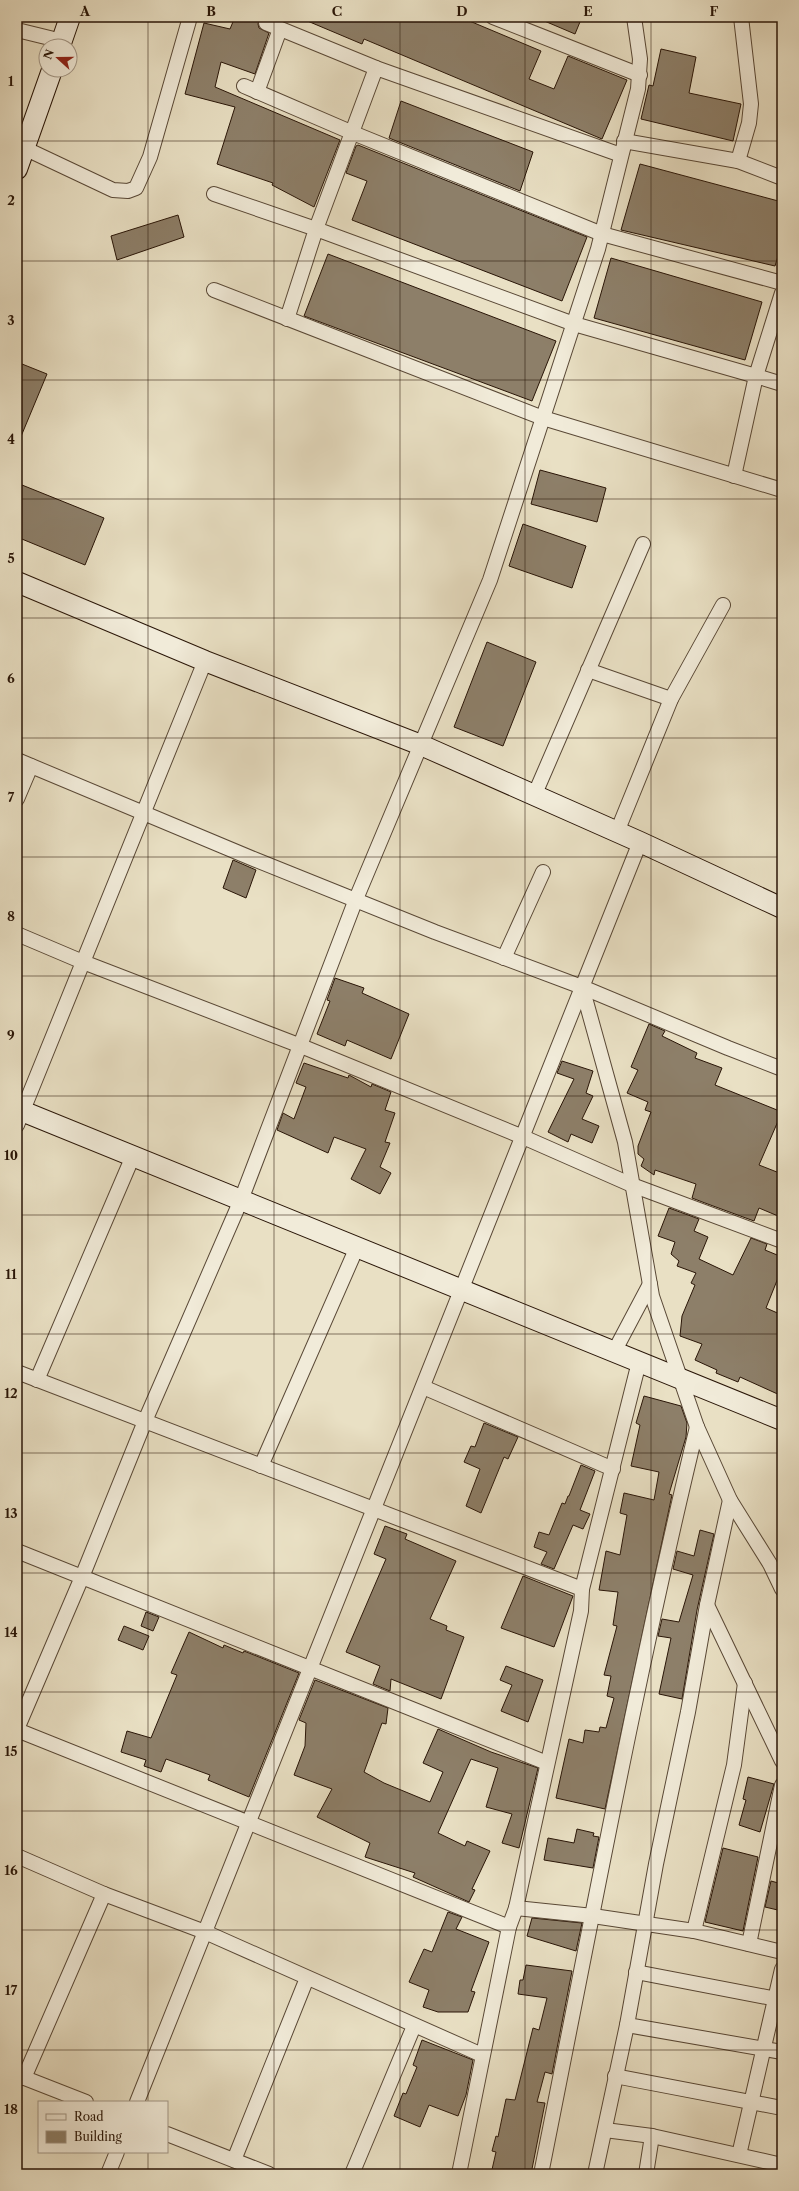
<svg xmlns="http://www.w3.org/2000/svg" width="799" height="2191" viewBox="0 0 799 2191" font-family="'Libre Caslon Text',serif">
	<rect width="100%" height="100%" fill="#e9e0c4"/>
	<filter id="stains"><feTurbulence type="fractalNoise" baseFrequency=".005" numOctaves="4"/><feColorMatrix values="0 0 0 0 .2 0 0 0 0 .09 0 0 0 0 .02 0 0 0 .5 -.17"/></filter>
	<radialGradient id="worn" r=".72"><stop offset=".6" stop-color="#630" stop-opacity="0"/><stop offset="1" stop-color="#630" stop-opacity=".3"/></radialGradient>
	<g fill="#8d7f69" stroke="#291507">
		<path d="M235,17H260L258,24L259,28L269,33L255,74L221,62L215,87L340,140L314,207L272,185L273,183L217,164L235,107L185,94L204,23L230,29Z"/>
		<path d="M298,17H460L541,51L529,79L554,89L568,56L627,80L602,139L364,39L362,44Z"/>
		<path d="M535,17H582L575,34Z"/>
		<path d="M661,49L696,57L689,93L741,104L733,141L641,119L649,85L653,86Z"/>
		<path d="M401,101L533,152L520,191L389,138Z"/>
		<path d="M358,145L587,237L562,301L352,220L367,181L346,173L356,146Z"/>
		<path d="M640,164L782,202V243L775,266L621,230Z"/>
		<path d="M178,215L184,237L117,260L111,236Z"/>
		<path d="M328,254L556,341L532,401L304,316Z"/>
		<path d="M611,258L762,302L745,360L594,318Z"/>
		<path d="M17,362L47,374L17,446Z"/>
		<path d="M540,470L606,488L597,522L531,504Z"/>
		<path d="M17,483L104,518L85,565L17,537Z"/>
		<path d="M523,524L586,546L572,588L509,566Z"/>
		<path d="M487,642L536,662L503,746L454,727Z"/>
		<path d="M233,860L256,870L246,898L223,888Z"/>
		<path d="M335,978L364,988L362,993L409,1014L391,1059L347,1040L345,1046L317,1034L330,1001L327,1000Z"/>
		<path d="M649,1024L665,1031L662,1036L697,1053L695,1058L722,1068L715,1085L782,1112L759,1165L782,1174V1206L778,1216L759,1208L754,1221L705,1203L692,1198L696,1184L655,1170L654,1175L641,1166L644,1159L638,1154V1146L651,1112L645,1110L648,1102L627,1093L638,1070L631,1067Z"/>
		<path d="M562,1061L593,1071L586,1093L593,1096L582,1119L599,1126L592,1143L571,1134L568,1142L548,1132L574,1079L557,1073Z"/>
		<path d="M304,1063L348,1078L349,1075L371,1087L372,1084L391,1092L385,1110L395,1113L385,1142L390,1143L380,1167L391,1173L380,1194L351,1179L366,1149L334,1137L328,1153L277,1130L283,1113L294,1119L306,1087L296,1083Z"/>
		<path d="M669,1208L699,1219L694,1231L708,1237L699,1259L733,1275L751,1238L767,1244L765,1250L782,1257V1268L766,1308L782,1315V1396L740,1377L738,1382L716,1373L717,1370L695,1360L702,1344L680,1336L682,1316L695,1285L691,1283L696,1273L677,1266L679,1261L671,1254L675,1242L658,1236Z"/>
		<path d="M644,1396L681,1406L687,1423L686,1437L669,1494L672,1495L605,1809L556,1798L569,1739L583,1743L585,1730L599,1732L600,1727L606,1728L614,1698L607,1696L611,1676L604,1675L617,1626L613,1625L618,1592L599,1590L606,1551L620,1555L627,1515L620,1513L624,1493L654,1500L659,1472L631,1466L640,1425L636,1423Z"/>
		<path d="M484,1423L518,1437L508,1459L504,1457L481,1513L466,1506L480,1469L464,1462L471,1446L475,1447Z"/>
		<path d="M581,1465L595,1471L580,1510L590,1514L583,1529L573,1525L554,1569L541,1564L547,1552L534,1547L539,1532L549,1535L562,1503L565,1504L568,1496H569Z"/>
		<path d="M385,1526L407,1534L405,1539L456,1561L430,1619L447,1626L446,1630L464,1637L441,1699L391,1679L390,1691L373,1684L380,1666L346,1652L386,1559L374,1554Z"/>
		<path d="M700,1530L714,1534L697,1610L682,1699L659,1694L671,1638L658,1636L662,1619L679,1622L693,1575L673,1569L677,1551L694,1556Z"/>
		<path d="M523,1576L573,1596L554,1647L501,1628Z"/>
		<path d="M146,1612L159,1617L153,1631L141,1626Z"/>
		<path d="M124,1626L149,1636L143,1650L118,1640Z"/>
		<path d="M189,1632L223,1648L224,1645L243,1653L244,1651L299,1673L249,1797L208,1780L210,1775L166,1759L161,1772L144,1766L146,1760L121,1752L127,1731L151,1738L177,1675L171,1673Z"/>
		<path d="M506,1666L543,1680L528,1722L501,1711L512,1685L500,1680Z"/>
		<path d="M315,1680L388,1708L386,1724L382,1723L364,1772L384,1783L430,1802L443,1772L423,1763L438,1729L491,1752L538,1768L519,1848L502,1843L512,1814L486,1807L498,1768L471,1759L438,1833L465,1846L467,1841L490,1851L472,1889L475,1890L469,1902L413,1877L415,1873L365,1857L370,1843L317,1817L332,1789L294,1775L305,1746L306,1723L299,1720Z"/>
		<path d="M748,1777L774,1784L760,1832L739,1825L746,1800L743,1799Z"/>
		<path d="M577,1829L594,1833L593,1836L599,1837L593,1868L544,1860L548,1838L574,1843Z"/>
		<path d="M723,1848L758,1857L743,1931L705,1922Z"/>
		<path d="M771,1881L782,1884V1911L765,1907Z"/>
		<path d="M448,1912L462,1917L456,1929L489,1942L471,1991L475,1992L468,2012H438L423,2007L429,1990L409,1982L424,1949L432,1952Z"/>
		<path d="M532,1918L582,1923L576,1951L527,1936Z"/>
		<path d="M526,1965L572,1971L552,2074L545,2072L537,2102L545,2103L531,2174H491L496,2152L492,2151L496,2136L498,2137L506,2099L515,2100L533,2028L539,2030L547,1998L518,1994L520,1980H523Z"/>
		<path d="M422,2040L473,2060L466,2095L458,2116L429,2105L420,2127L394,2116L403,2093L406,2094L417,2067L413,2065Z"/>
	</g>
	<g fill="none" stroke-linecap="round" stroke-linejoin="round">
		<defs>
			<g id="street">
				<path d="M493,17L640,75"/>
				<path d="M266,23L376,68"/>
				<path d="M17,30L62,41"/>
				<path d="M244,86L353,133L602,234L782,283"/>
				<path d="M257,92L280,29"/>
				<path d="M624,141L738,161L782,178"/>
				<path d="M24,148L113,190L128,191L136,188L150,157L190,17"/>
				<path d="M621,155L376,68L316,229L574,324L756,376L782,293"/>
				<path d="M738,161L749,123L751,104L741,17"/>
				<path d="M214,194L316,229L287,319"/>
				<path d="M214,290L543,418L782,490"/>
				<path d="M734,476L756,376L782,384"/>
				<path d="M588,670L671,699"/>
				<path d="M17,760L256,860L435,932L582,987L728,1048L782,1069"/>
				<path d="M534,796L643,544"/>
				<path d="M17,799L31,766"/>
				<path d="M617,832L671,699L723,605"/>
				<path d="M17,934L83,962L301,1046L523,1137L632,1185L782,1241"/>
				<path d="M504,958L543,872"/>
				<path d="M582,987L625,1142L652,1296L697,1427L730,1500L770,1564L782,1589"/>
				<path d="M17,1125L205,661"/>
				<path d="M614,1352L650,1284"/>
				<path d="M17,1372L582,1589"/>
				<path d="M37,1380L133,1156"/>
				<path d="M423,1387L613,1469"/>
				<path d="M261,1466L357,1247"/>
				<path d="M17,1551L547,1763"/>
				<path d="M707,1605L782,1761"/>
				<path d="M17,1729L82,1577L145,1421L241,1200L356,899L490,580L598,249L638,89L640,59L634,17"/>
				<path d="M17,1730L509,1927"/>
				<path d="M17,1856L104,1894L205,1932L482,2055"/>
				<path d="M516,1908L593,1916L694,1931L782,1952"/>
				<path d="M694,1931L734,1765L745,1683"/>
				<path d="M749,1944L782,1785"/>
				<path d="M636,1972L782,2000"/>
				<path d="M627,2025L782,2052"/>
				<path d="M17,2075L86,2102"/>
				<path d="M615,2076L782,2108"/>
				<path d="M24,2078L104,1894"/>
				<path d="M137,2102L640,842"/>
				<path d="M605,2130L652,2136L782,2165"/>
				<path d="M167,2134L269,2174"/>
				<path d="M739,2155L782,1969"/>
				<path d="M234,2160L307,1978"/>
				<path d="M108,2174L117,2152"/>
				<path d="M352,2174L414,2026"/>
				<path d="M459,2174L509,1927L516,1908L581,1611L582,1589L639,1362"/>
				<path d="M541,2174C591,1924 637,1674 697,1427"/>
				<path d="M595,2174L627,2025L656,1864L688,1712L707,1605L730,1500"/>
				<path d="M646,2174L652,2136"/>
			</g>
			<g id="secondary">
				<path d="M60,46L70,17"/>
				<path d="M17,169L52,70"/>
				<path d="M17,582L205,661L421,745L640,842L782,908"/>
				<path d="M17,1109L782,1420"/>
			</g>
		</defs>
		<use href="#street" stroke="#594836" stroke-width="16"/>
		<use href="#secondary" stroke="#291507" stroke-width="22"/>
		<use href="#street" stroke="#f1ebd9" stroke-width="14"/>
		<use href="#secondary" stroke="#f1ebd9" stroke-width="20"/>
	</g>
	<path fill="none" stroke="#291507" stroke-width="1" stroke-opacity="0.55" d="M148,17V2102M274,17V2174M400,17V2174M525,17V2174M651,17V2174M17,141H782M17,261H782M17,380H782M17,499H782M17,618H782M17,738H782M17,857H782M17,976H782M17,1096H782M17,1215H782M17,1334H782M17,1453H782M17,1573H782M17,1692H782M17,1811H782M17,1930H782M17,2050H782M148,2152V2174"/>
	<rect width="799" height="2191" fill="none" stroke="#e9e0c4" stroke-width="44"/>
	<rect x="38" y="2101" width="130" height="52" fill="#f1ebd9" stroke="#a19585"/>
	<rect x="46" y="2114" width="20" height="6" fill="#f1ebd9" stroke="#a19585"/>
	<text x="74" y="2121" font-size="12" fill="#291507">Road</text>
	<rect x="46" y="2131" width="20" height="12" fill="#8d7f69" stroke="#a19585"/>
	<text x="74" y="2141" font-size="12" fill="#291507">Building</text>
	<g transform="translate(58 58) rotate(291)"><circle r="19" fill="#f1ebd9" stroke="#a19585"/>
	<path d="M0-3L7 15L0 10L-7 15Z" fill="#8f2418"/>
	<text y="-6" font-size="11" font-weight="bold" text-anchor="middle" fill="#291507">N</text>
	</g>
	<rect x="22" y="22" width="755" height="2147" fill="none" stroke="#291507" stroke-width="1.5"/>
	<g font-size="13" text-anchor="middle" font-weight="bold" fill="#291507">
		<text x="85" y="16">A</text>
		<text x="211" y="16">B</text>
		<text x="337" y="16">C</text>
		<text x="462" y="16">D</text>
		<text x="588" y="16">E</text>
		<text x="714" y="16">F</text>
		<text x="11" y="86">1</text>
		<text x="11" y="205">2</text>
		<text x="11" y="325">3</text>
		<text x="11" y="444">4</text>
		<text x="11" y="563">5</text>
		<text x="11" y="683">6</text>
		<text x="11" y="802">7</text>
		<text x="11" y="921">8</text>
		<text x="11" y="1040">9</text>
		<text x="11" y="1160">10</text>
		<text x="11" y="1279">11</text>
		<text x="11" y="1398">12</text>
		<text x="11" y="1518">13</text>
		<text x="11" y="1637">14</text>
		<text x="11" y="1756">15</text>
		<text x="11" y="1875">16</text>
		<text x="11" y="1995">17</text>
		<text x="11" y="2114">18</text>
	</g>
	<rect width="100%" height="100%" filter="url(#stains)"/>
	<rect width="100%" height="100%" fill="url(#worn)"/>
</svg>
